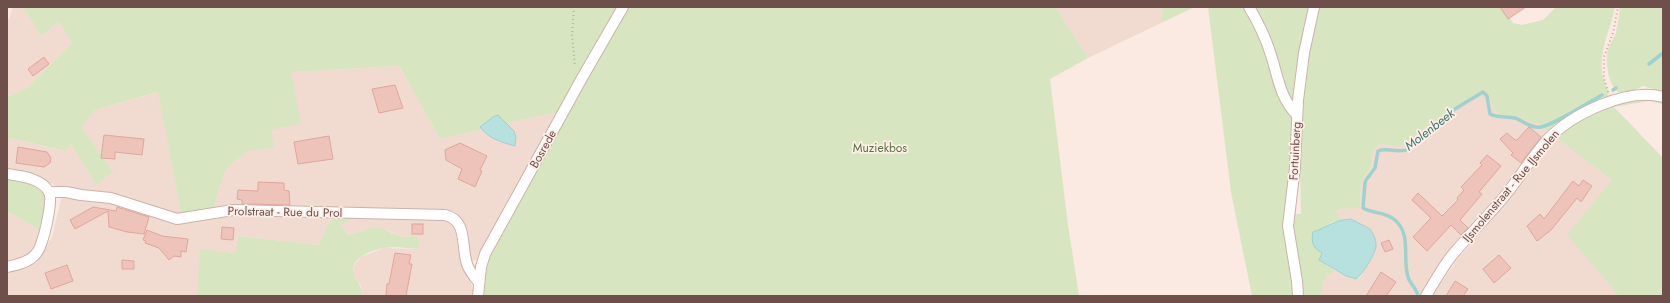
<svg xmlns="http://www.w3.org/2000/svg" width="1670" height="303" viewBox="0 0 1670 303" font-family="Jost,sans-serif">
	<rect width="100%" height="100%" fill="#faeae1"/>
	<g fill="#f1dbd0">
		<path d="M13,7H23L41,36L59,22L72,43L27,88L7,97V19H9Z"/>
		<path d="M1056,7H1163L1161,23L1088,58Z"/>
		<path d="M399,66L440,139L561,111L481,258L472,262L462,219L456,215L214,210L219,189L224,174L229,166L248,151L271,130L291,72Z"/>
		<path d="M1485,90L1493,108L1539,124L1550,133L1469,229L1421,296H1320L1327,273L1332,276L1334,270L1352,279H1356L1361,276L1364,270L1370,229L1352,219L1343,220L1335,210L1360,208L1361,183L1371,167L1373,151L1380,144L1394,146Z"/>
		<path d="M159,92L181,213H171L57,186L29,174L7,169V149L10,138L64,151L71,144L96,185L113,172L80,127L95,110Z"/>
		<path d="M1556,138L1612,180L1568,235L1619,296H1432L1457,260L1505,204Z"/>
		<path d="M62,195L108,200L170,221L225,214H340L327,225L319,245L238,236L235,253L201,250L197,296H7V271L28,267L37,262L52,237Z"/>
		<path d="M11,213L40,231L34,249L25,257L7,261V214Z"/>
		<path d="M355,214L439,217L456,223L465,265L473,289V296H362L361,286L353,273L354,266L361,257L384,248L418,249L412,236L402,237L389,231L364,230L348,235L341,225L355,218Z"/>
	</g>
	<g fill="#d8e5c1">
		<path d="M23,7H1056L1088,58L1050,79L1068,225L1079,296H484V281L491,252L570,109L440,139L399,66L291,72L301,123L271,130L274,147L248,151L229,166L224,174L219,189L214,210L198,213H181L158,92L95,110L81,127L113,172L96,185L71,144L65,151L10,138L7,149V97L27,88L72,43L59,22L41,36Z"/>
		<path d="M1163,7H1195L1161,23Z"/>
		<path d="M1208,7H1311L1296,125L1295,214H1301L1299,124L1307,53L1317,7H1504L1513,23L1522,25L1543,20L1556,7H1615C1611,28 1599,50 1602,72C1603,79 1606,86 1609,93L1607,98L1550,133L1539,124L1499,114L1493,108L1485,90L1450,111L1408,145L1394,146L1380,144L1373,151L1371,167L1361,183L1360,208L1335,210L1343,220L1332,222L1324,228L1322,253L1319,260L1334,270L1332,276L1327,273L1320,296H1252L1231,192Z"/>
		<path d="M1620,7H1663V92L1643,86L1628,93H1619C1608,85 1605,62 1608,49C1610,43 1615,38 1616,32C1618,24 1619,15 1620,7Z"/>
		<path d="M1645,98L1663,101V104L1650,101L1614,107L1663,158V296H1619L1567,235L1612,180L1556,138L1576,121L1618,102Z"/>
		<path d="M7,178C51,186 51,189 40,231L11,213L7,214Z"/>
		<path d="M340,214H355V218L341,225L348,235L372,228H380L402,237L412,236L417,237L420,243L418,249C408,248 394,246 384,248C373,250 353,257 353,270C354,278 362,284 362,296H197L200,249L235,253L238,236L319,245L327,225Z"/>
	</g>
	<g fill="#b7e1de" stroke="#9ed2cf">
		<path d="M498,115L514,131L516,137L515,146C501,142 489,139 480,127L493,117Z"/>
		<path d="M1351,219L1370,229C1374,235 1378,243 1375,250C1373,257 1362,275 1356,279L1346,276L1319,260L1322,253C1313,248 1311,243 1313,232C1328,227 1334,220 1351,219Z"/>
	</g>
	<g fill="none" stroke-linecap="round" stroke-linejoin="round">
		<g stroke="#9ed2cf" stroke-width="3.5">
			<path d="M1649,64L1663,53"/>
			<path d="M1613,90L1616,88"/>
			<path d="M1418,296C1417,289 1410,284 1408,277C1402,258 1412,235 1395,220C1385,211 1373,214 1363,208L1365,183L1366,180L1375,168L1378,151C1388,147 1399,154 1409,149L1450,112L1483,92L1487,96L1490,114C1497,118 1507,116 1515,118C1523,121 1532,129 1541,127C1553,125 1590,102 1602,95"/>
		</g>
	</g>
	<g fill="#edc3ba" stroke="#dea79c">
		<path d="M1500,7H1526L1508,19Z"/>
		<path d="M44,57L49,64L33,76L28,69Z"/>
		<path d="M395,85L403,108L379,113L372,89Z"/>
		<path d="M1529,127L1541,137L1521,163L1511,155L1513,153L1500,139L1507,133L1515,140H1517Z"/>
		<path d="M104,135L144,139L142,155L115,152V159L101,158Z"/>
		<path d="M329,136L333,159L298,164L294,142Z"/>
		<path d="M460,143L487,156L480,170L482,171L475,187L458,179L462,169L446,160L445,150Z"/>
		<path d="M18,147L47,152L51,158L50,163L44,167L16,163Z"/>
		<path d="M1487,155L1501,166L1479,192L1482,194L1460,220L1468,228L1461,235L1451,225L1427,251L1413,237L1431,218L1412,200L1418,193L1442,216L1458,200L1457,198L1464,190L1461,187L1482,165L1480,163Z"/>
		<path d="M1583,180L1592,186L1581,202L1577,198L1551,230L1537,241L1527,226L1540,214L1544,219L1573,181L1579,186Z"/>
		<path d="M258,182L284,183V190L289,191L290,205L242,204V200L237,199L238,190L258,191Z"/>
		<path d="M93,207L116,211L117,207L149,217L144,234L127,232L109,227L108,211L75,229L70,220Z"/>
		<rect x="412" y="224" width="11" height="10"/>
		<path d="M222,227L234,228L233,240L221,239Z"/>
		<path d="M147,230L162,236L188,239L186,252L181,251V257L174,256L169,260L159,248L145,243L146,241L143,240Z"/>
		<path d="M1389,240L1393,249L1385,252L1381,243Z"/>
		<path d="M395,253L411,255L409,264H412L406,296H386L387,284H389Z"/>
		<path d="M1499,255L1511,268L1494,283L1483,269Z"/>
		<path d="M122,260L134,261V269H122Z"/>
		<path d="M67,265L73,281L51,289L45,273Z"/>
		<path d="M1381,272L1396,282L1386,296H1366Z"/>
		<path d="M1455,281L1468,289L1463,296H1446Z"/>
	</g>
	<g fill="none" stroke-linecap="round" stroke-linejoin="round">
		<defs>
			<g id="street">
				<path d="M1249,7C1258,22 1266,39 1271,55C1278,77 1280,98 1297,115"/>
				<path d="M7,174C20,176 42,178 49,192C53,200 45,234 41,244C40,249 37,253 33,257C26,263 16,265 7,267"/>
				<path d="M49,192H66L81,195L111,198L177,219L233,210L445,215C468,220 461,247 467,264C469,271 475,277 479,283"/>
				<path d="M478,296L481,267L485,254L582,78L623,7"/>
				<path d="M1298,296L1297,281L1288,226L1295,167L1298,100L1304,53L1314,7"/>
				<path d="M1426,296C1435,281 1443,266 1454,253C1470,234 1487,217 1503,198C1519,179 1531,158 1547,140C1572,114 1627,87 1663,97"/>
			</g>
		</defs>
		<use href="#street" stroke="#cbb3ab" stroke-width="12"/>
		<g stroke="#d1a79e" stroke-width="2" stroke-dasharray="1 3" stroke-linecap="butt">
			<path d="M574,7L572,35L575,67"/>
			<path d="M1608,92L1604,78V57L1613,33L1618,7"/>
		</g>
		<use href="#street" stroke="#fff" stroke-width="10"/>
	</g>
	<g text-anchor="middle" stroke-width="3.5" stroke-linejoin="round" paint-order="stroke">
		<g font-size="12" fill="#5c7343" stroke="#fdefe6">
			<text x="880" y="152">Muziekbos</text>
		</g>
		<g font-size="12" fill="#6e4f4a" stroke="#fdefe6">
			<text transform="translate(543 149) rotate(-61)" y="4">Bosrede</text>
			<text transform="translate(1295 151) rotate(-87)" y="4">Fortuinberg</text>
			<text transform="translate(1511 186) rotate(-50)" y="4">IJsmolenstraat - Rue IJsmolen</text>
			<text transform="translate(285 212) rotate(1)" y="4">Prolstraat - Rue du Prol</text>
		</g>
		<g font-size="13" font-style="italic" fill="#407370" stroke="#fdefe6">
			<text transform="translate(1429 129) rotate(-38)" y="5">Molenbeek</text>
		</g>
	</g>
	<rect width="1670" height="303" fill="none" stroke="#6e4f4a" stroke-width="16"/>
</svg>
